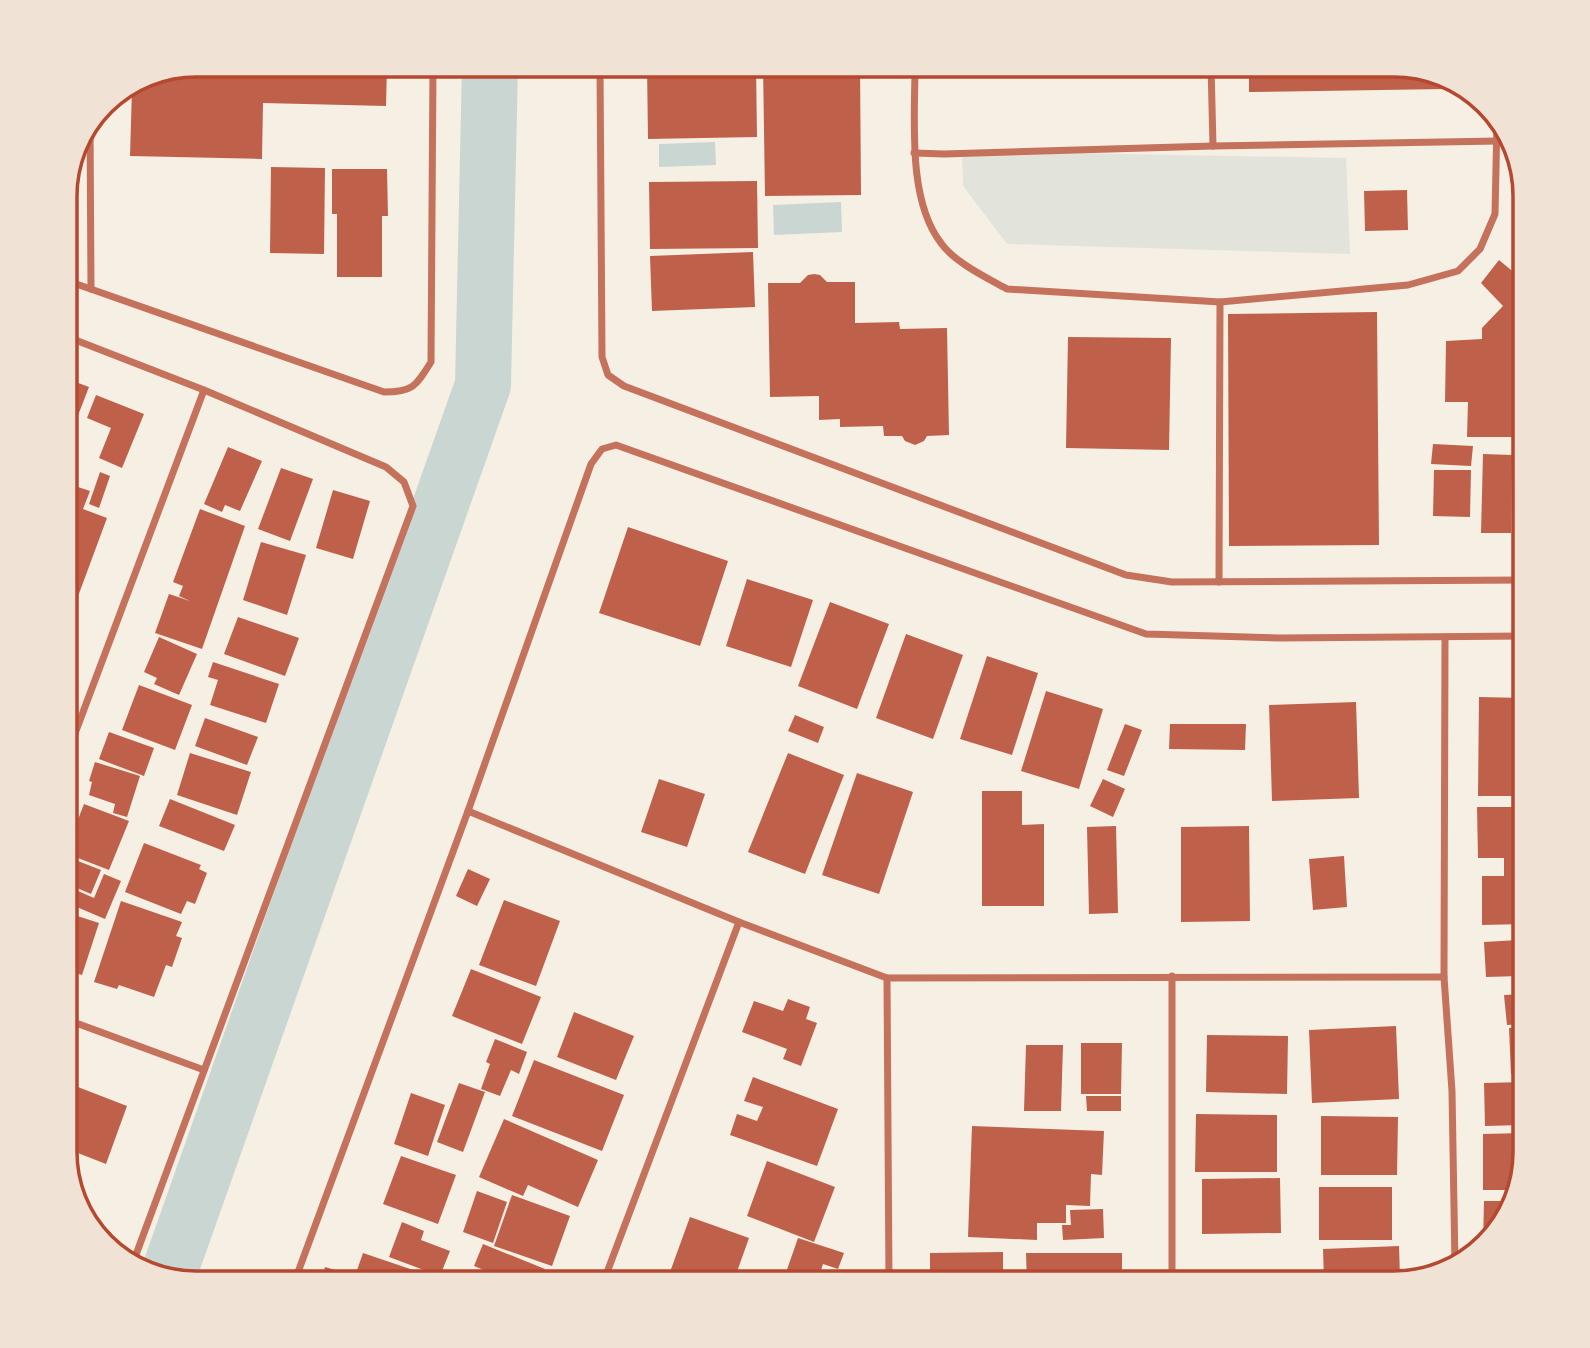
<svg xmlns="http://www.w3.org/2000/svg" width="1590" height="1348" viewBox="0 0 1590 1348" font-family="Inter,sans-serif">
	<rect width="100%" height="100%" fill="#f6efe4"/>
	<path fill="#e2e4dc" d="M962,151L1346,158L1350,254L1007,244L963,186Z"/>
	<g fill="#c9d6d2">
		<path d="M715,142L716,165L659,167V144Z"/>
		<path d="M841,202L842,232L774,235L773,205Z"/>
	</g>
	<g fill="none" stroke-linecap="round" stroke-linejoin="round">
		<path stroke="#c9d6d2" stroke-width="56" d="M169,1273L483,385L490,65"/>
	</g>
	<g fill="#bf614a">
		<path d="M196,65H387L386,106L263,103L262,159L130,156L132,89Z"/>
		<path d="M647,65H756L757,137L648,139Z"/>
		<path d="M763,65H860L861,195L765,196Z"/>
		<path d="M1249,65H1394L1444,84L1445,89L1249,92Z"/>
		<path d="M271,167L325,168L324,254L270,253Z"/>
		<path d="M332,169H387L388,216H382V277H337V214H332Z"/>
		<path d="M757,181L758,248L650,249L649,182Z"/>
		<path d="M1407,190L1408,230L1365,231L1364,191Z"/>
		<path d="M753,252L755,307L652,311L650,256Z"/>
		<path d="M1499,260L1523,280L1525,279V437H1467L1468,402H1445L1446,341L1482,339V328L1503,306L1481,283Z"/>
		<path d="M814,274L820,275L827,282H855V323L899,322L900,329L947,328L949,435L927,436L924,441L915,445L905,441L902,436H884L883,426L840,427V419L819,420V396L770,397L768,283H800L808,275Z"/>
		<path d="M1377,312L1379,545L1229,546L1228,314Z"/>
		<path d="M1068,337L1171,338L1169,450L1066,448Z"/>
		<path d="M65,378L89,387L65,449Z"/>
		<path d="M96,395L144,414L122,468L99,458L111,428L87,418Z"/>
		<path d="M1433,444L1473,446L1471,466L1431,464Z"/>
		<path d="M228,447L262,461L240,511L225,505L222,512L204,504Z"/>
		<path d="M1519,452H1525V531H1521Z"/>
		<path d="M1483,454L1512,455L1511,533H1481Z"/>
		<path d="M281,468L313,479L290,541L258,529Z"/>
		<path d="M1434,470H1471L1470,517L1433,516Z"/>
		<path d="M100,472L110,476L99,508L89,504Z"/>
		<path d="M75,486L90,491L83,509L107,518L77,599L65,595V532L69,534L71,528L65,525V513Z"/>
		<path d="M333,490L370,501L353,559L316,548Z"/>
		<path d="M200,509L245,526L202,649L155,633L169,594L190,601L179,596L183,586L173,582Z"/>
		<path d="M628,527L728,561L700,646L599,613Z"/>
		<path d="M261,542L306,555L287,615L243,600Z"/>
		<path d="M747,579L813,600L791,667L726,646Z"/>
		<path d="M830,602L889,624L857,709L798,686Z"/>
		<path d="M65,609L75,613L65,640Z"/>
		<path d="M238,617L299,638L285,676L224,654Z"/>
		<path d="M906,634L963,655L933,739L876,718Z"/>
		<path d="M159,637L197,654L179,695L154,684L157,678L144,672Z"/>
		<path d="M987,656L1038,673L1012,755L960,739Z"/>
		<path d="M213,662L279,684L266,723L210,705L218,680L208,677Z"/>
		<path d="M139,685L192,705L175,750L122,730Z"/>
		<path d="M1046,691L1103,709L1079,789L1021,771Z"/>
		<path d="M1479,697L1525,698V796H1478Z"/>
		<path d="M1356,702L1359,798L1272,801L1269,705Z"/>
		<path d="M795,715L824,727L818,743L788,731Z"/>
		<path d="M205,718L258,737L247,765L195,746Z"/>
		<path d="M1125,724L1142,730L1124,776L1107,770Z"/>
		<path d="M1170,724H1246L1245,750L1169,749Z"/>
		<path d="M109,732L154,748L144,776L99,759Z"/>
		<path d="M190,753L251,772L237,815L177,795Z"/>
		<path d="M788,753L844,775L805,874L748,852Z"/>
		<path d="M95,762L140,776L127,817L113,813L115,804L89,795L92,782L89,781Z"/>
		<path d="M857,773L913,792L879,894L822,875Z"/>
		<path d="M659,779L705,794L687,847L641,832Z"/>
		<path d="M1103,779L1125,789L1113,817L1090,806Z"/>
		<path d="M982,791H1022V825L1044,824V906H982Z"/>
		<path d="M170,799L235,825L224,851L159,826Z"/>
		<path d="M84,804L129,821L109,870L65,853Z"/>
		<path d="M1477,807H1525V924L1482,925V876H1504V858H1478Z"/>
		<path d="M1116,826L1118,913L1089,914L1087,827Z"/>
		<path d="M1249,826L1250,921L1181,922V827Z"/>
		<path d="M144,843L201,865L199,869L207,873L195,904L187,901L181,914L125,892Z"/>
		<path d="M65,856L101,870L91,894L77,888L73,896L65,893Z"/>
		<path d="M1344,856L1347,907L1313,910L1309,859Z"/>
		<path d="M468,869L490,879L477,906L456,896Z"/>
		<path d="M104,874L121,881L105,919L72,905L78,891L94,898Z"/>
		<path d="M504,900L560,921L536,986L479,965Z"/>
		<path d="M121,901L182,922L176,936L182,938L172,967L166,965L154,997L119,985L117,989L94,982Z"/>
		<path d="M65,912L99,923L82,975L65,970Z"/>
		<path d="M1518,940L1520,976L1486,977L1484,942Z"/>
		<path d="M471,969L541,997L522,1044L452,1016Z"/>
		<path d="M1525,994V1024L1507,1025L1504,995Z"/>
		<path d="M788,999L810,1007L806,1019L817,1023L801,1066L783,1059L787,1049L742,1032L754,1001L783,1011Z"/>
		<path d="M574,1012L634,1036L616,1080L557,1057Z"/>
		<path d="M1396,1026L1399,1099L1312,1103L1309,1030Z"/>
		<path d="M1525,1027V1073L1511,1074L1509,1028Z"/>
		<path d="M1207,1035L1288,1036L1287,1094L1206,1092Z"/>
		<path d="M495,1039L527,1052L519,1074L511,1070L500,1096L481,1089L490,1064L486,1062Z"/>
		<path d="M1081,1043H1122L1121,1094H1081Z"/>
		<path d="M1026,1045H1063L1061,1111H1024Z"/>
		<path d="M534,1060L624,1095L602,1151L512,1116Z"/>
		<path d="M753,1077L838,1109L817,1166L730,1135L737,1114L757,1121L763,1107L744,1101Z"/>
		<path d="M65,1082L127,1106L106,1164L65,1148Z"/>
		<path d="M1524,1082V1125L1485,1126L1484,1083Z"/>
		<path d="M459,1083L485,1092L463,1152L437,1142Z"/>
		<path d="M411,1093L445,1105L428,1156L394,1144Z"/>
		<path d="M1086,1096H1121V1111H1087Z"/>
		<path d="M1196,1114L1277,1115V1172H1195Z"/>
		<path d="M1321,1116L1398,1117L1397,1175H1321Z"/>
		<path d="M504,1119L598,1160L578,1207L528,1185L523,1196L479,1177Z"/>
		<path d="M972,1126L1104,1131L1102,1175L1091,1174L1090,1206L1066,1205V1223H1037V1240L968,1237Z"/>
		<path d="M1525,1133V1152L1511,1190H1483V1134Z"/>
		<path d="M401,1156L456,1175L438,1224L383,1204Z"/>
		<path d="M767,1161L835,1187L814,1242L747,1216Z"/>
		<path d="M1280,1178L1281,1233L1202,1234V1179Z"/>
		<rect x="1319" y="1187" width="73" height="53"/>
		<path d="M477,1191L507,1202L493,1243L463,1232Z"/>
		<path d="M512,1195L570,1216L552,1266L494,1246Z"/>
		<path d="M1484,1201H1507L1492,1239L1483,1245Z"/>
		<path d="M1103,1209L1104,1238L1063,1240L1062,1225H1071L1070,1210Z"/>
		<path d="M690,1217L749,1238L733,1283H666Z"/>
		<path d="M402,1222L424,1231L421,1240L450,1251L440,1276L389,1257Z"/>
		<path d="M798,1238L844,1253L838,1269L823,1264L817,1283L783,1281Z"/>
		<path d="M483,1244L545,1269L539,1283H516L474,1266Z"/>
		<path d="M1399,1246L1400,1278L1324,1281L1323,1249Z"/>
		<path d="M1003,1252V1283H930V1253Z"/>
		<path d="M363,1253L428,1275L424,1283H387L356,1273Z"/>
		<path d="M1026,1253H1122V1283H1027Z"/>
		<path d="M325,1267L345,1273L342,1283H320Z"/>
		<rect x="1279" y="1279" width="29" height="4"/>
	</g>
	<g fill="none" stroke-linecap="round" stroke-linejoin="round">
		<g stroke="#c5725c" stroke-width="7">
			<path d="M600,65L602,357L608,375L624,386L1126,575L1172,582L1525,580"/>
			<path d="M915,65C915,118 907,199 941,243C954,262 987,278 1007,289L1220,302L1408,285L1458,271L1480,249L1495,214L1497,121"/>
			<path d="M1211,65L1213,146"/>
			<path d="M90,123L91,289"/>
			<path d="M914,153L944,154L1213,146L1498,141"/>
			<path d="M65,280L384,392C413,392 416,386 431,362L433,65"/>
			<path d="M65,336L204,390L386,467L404,482L413,506L134,1260"/>
			<path d="M1219,582L1220,302"/>
			<path d="M1445,637L1444,977L1452,1091L1455,1265"/>
			<path d="M65,760L204,390"/>
			<path d="M468,811L739,922L887,978L1444,977"/>
			<path d="M887,978L889,1283"/>
			<path d="M65,1019L204,1070"/>
			<path d="M294,1283L468,811L591,464L602,449L616,445L1146,634L1280,638L1525,636"/>
			<path d="M603,1283L739,922"/>
			<path d="M1172,1283V976"/>
		</g>
	</g>
	<path d="M0 0H1590V1348H0ZM196 77H1394A119 119 0 0 1 1513 196V1152A119 119 0 0 1 1394 1271H196A119 119 0 0 1 77 1152V196A119 119 0 0 1 196 77Z" fill="#f1e2d6" fill-rule="evenodd"/>
	<path fill="none" stroke="#b5482f" stroke-width="3.5" d="M196 77H1394A119 119 0 0 1 1513 196V1152A119 119 0 0 1 1394 1271H196A119 119 0 0 1 77 1152V196A119 119 0 0 1 196 77Z"/>
</svg>
